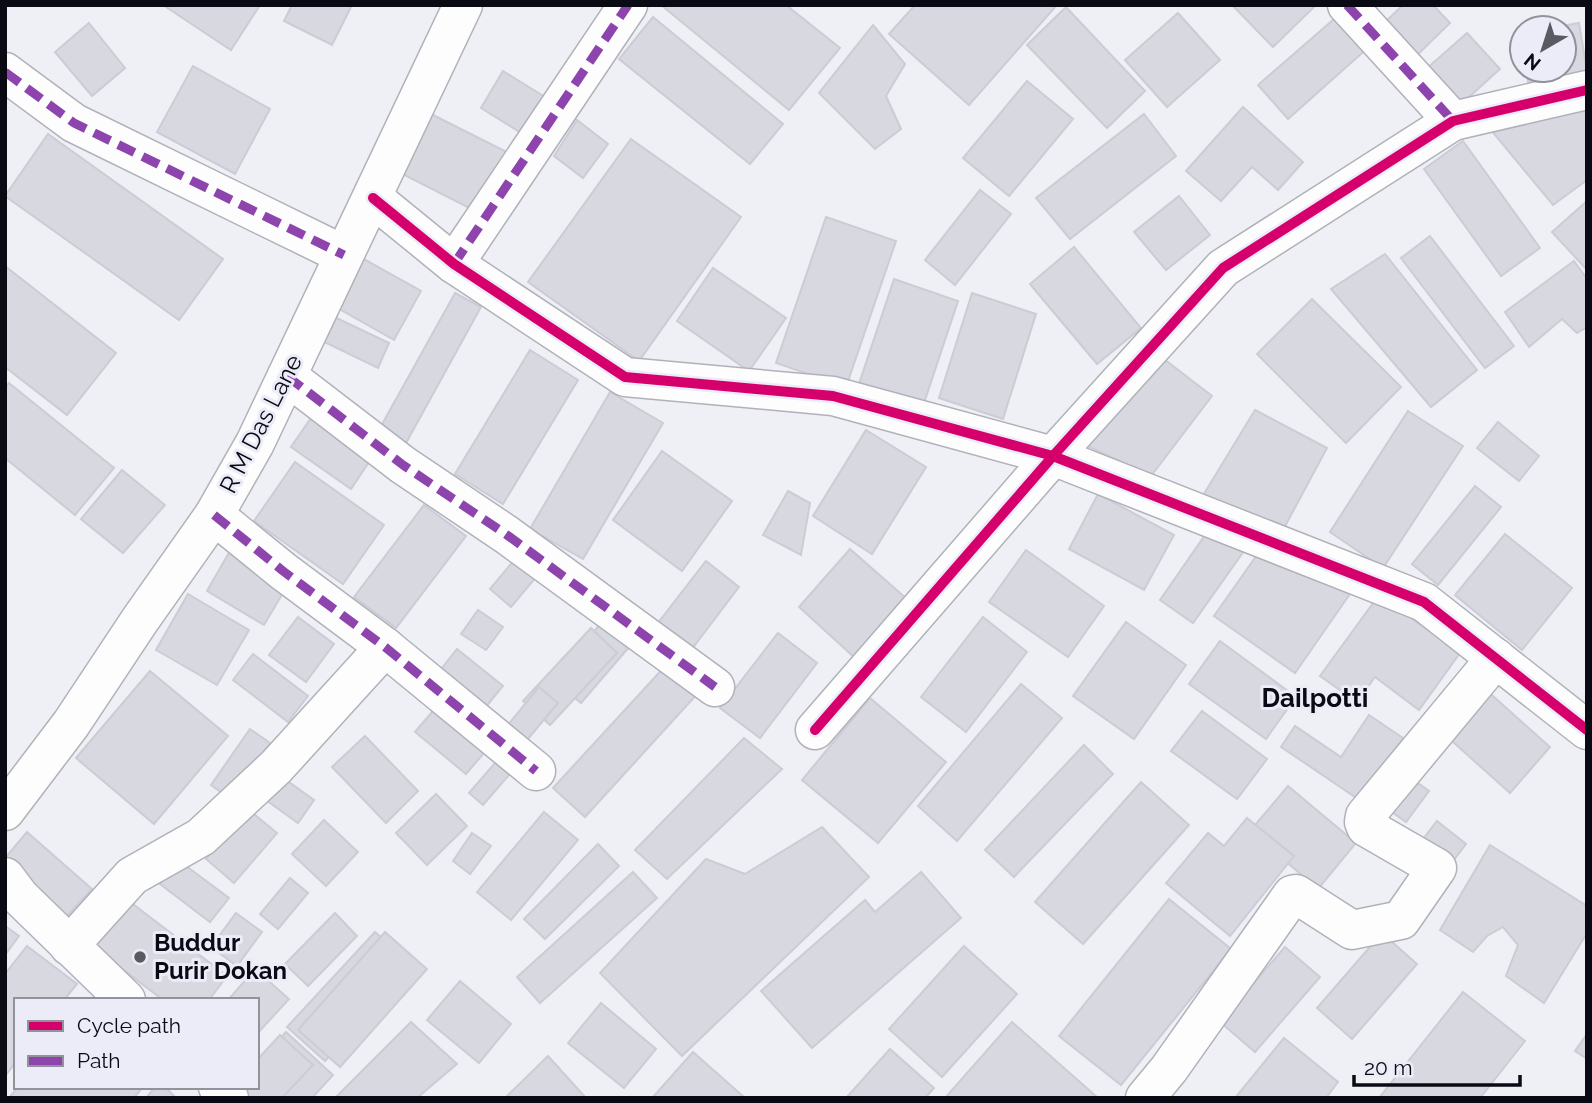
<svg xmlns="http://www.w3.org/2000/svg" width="1592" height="1103" viewBox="0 0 1592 1103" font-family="Raleway,sans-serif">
	<rect width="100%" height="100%" fill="#efeff6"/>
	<g fill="#d8d8e1" stroke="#ccccd6" stroke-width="2">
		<path d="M163,5H260L231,50Z"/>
		<path d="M292,5H352L332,45L284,21Z"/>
		<path d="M661,5H786L840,48L789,110Z"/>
		<path d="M915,5H1057L969,105L889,34Z"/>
		<path d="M1232,5H1316L1273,47Z"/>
		<path d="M1403,5H1433L1450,23L1414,58L1382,25Z"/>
		<path d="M1066,7L1145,91L1107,128L1027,45Z"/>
		<path d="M1178,13L1220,60L1167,107L1125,60Z"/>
		<path d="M1341,13L1370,46L1288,119L1258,85Z"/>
		<path d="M653,17L783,124L750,164L619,59Z"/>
		<path d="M89,23L125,68L92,96L55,52Z"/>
		<path d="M1579,23L1587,71L1528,82L1526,70H1564V28H1551Z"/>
		<path d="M873,25L905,64L886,96L901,129L875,149L819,93Z"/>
		<path d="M1467,33L1500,69L1458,107L1425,70Z"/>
		<path d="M193,66L270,109L235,174L157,132Z"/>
		<path d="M503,71L545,97L523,134L481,108Z"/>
		<path d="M1027,81L1073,119L1009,196L963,158Z"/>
		<path d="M1587,96V180L1553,205L1486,124Z"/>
		<path d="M413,105L509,153L479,213L383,164Z"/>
		<path d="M1243,107L1303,162L1278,190L1252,167L1221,201L1186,171Z"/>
		<path d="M1144,114L1176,156L1070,239L1036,198Z"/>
		<path d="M577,120L608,144L583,178L554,156Z"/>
		<path d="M48,134L223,259L179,320L5,196Z"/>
		<path d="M631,139L741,217L639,361L528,282Z"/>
		<path d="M1463,141L1540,248L1501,276L1424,169Z"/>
		<path d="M980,190L1011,214L955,285L925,260Z"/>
		<path d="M1179,196L1210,235L1166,270L1134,232Z"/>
		<path d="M1587,201V270L1552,232Z"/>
		<path d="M826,217L896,241L846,387L776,363Z"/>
		<path d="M1430,236L1514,346L1485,368L1401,258Z"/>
		<path d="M1074,247L1141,328L1097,364L1030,284Z"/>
		<path d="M353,253L421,291L394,340L327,302Z"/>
		<path d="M1385,254L1477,370L1431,407L1331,289Z"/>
		<path d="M1574,261L1587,279V327L1577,333L1562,319L1529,347L1505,312Z"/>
		<path d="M5,266L116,353L67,415L5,367Z"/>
		<path d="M713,268L786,318L749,371L677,321Z"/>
		<path d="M894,279L958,301L923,406L859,384Z"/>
		<path d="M455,293L481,307L406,443L380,428Z"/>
		<path d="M972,293L1036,314L1003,419L939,398Z"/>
		<path d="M1312,299L1401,387L1346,443L1257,354Z"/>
		<path d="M326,313L389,343L378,368L314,337Z"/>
		<path d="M530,350L578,380L503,504L455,474Z"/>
		<path d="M1160,356L1212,396L1151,476L1083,444Z"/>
		<path d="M9,383L114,468L75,515L5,458V388Z"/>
		<path d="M610,392L663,423L583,559L530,529Z"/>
		<path d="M1255,410L1327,448L1283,530L1199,502Z"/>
		<path d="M1408,411L1463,446L1383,568L1330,532Z"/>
		<path d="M311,418L371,459L351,489L291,447Z"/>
		<path d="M1498,422L1539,456L1519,481L1477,448Z"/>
		<path d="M866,430L926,467L872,554L813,516Z"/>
		<path d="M662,451L732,501L682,571L613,520Z"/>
		<path d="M295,462L384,525L343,584L254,521Z"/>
		<path d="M122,470L165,505L123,553L81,519Z"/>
		<path d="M1475,486L1501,507L1438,585L1412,564Z"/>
		<path d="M788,491L810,503L801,555L763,535Z"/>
		<path d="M1098,494L1174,535L1144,590L1069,549Z"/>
		<path d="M424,505L466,536L396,628L354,597Z"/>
		<path d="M1210,528L1244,551L1193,623L1160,600Z"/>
		<path d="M1505,534L1572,588L1522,650L1455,595Z"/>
		<path d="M850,549L907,599L855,658L799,607Z"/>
		<path d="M1026,550L1104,606L1068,657L989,602Z"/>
		<path d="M230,551L287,586L264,625L207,591Z"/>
		<path d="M1259,552L1350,594L1295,673L1214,616Z"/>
		<path d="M520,553L541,571L511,607L490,589Z"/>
		<path d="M706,561L739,587L688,654L654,628Z"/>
		<path d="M188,594L249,630L217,685L156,650Z"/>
		<path d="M1379,595L1460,653L1419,710L1375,677L1357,702L1320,676Z"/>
		<path d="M478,610L503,627L486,650L461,634Z"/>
		<path d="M298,617L334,644L306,682L269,655Z"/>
		<path d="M983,617L1027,652L966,732L921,697Z"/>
		<path d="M602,622L630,646L581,703L553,680Z"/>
		<path d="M1126,622L1186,665L1134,739L1073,696Z"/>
		<path d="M591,628L617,653L550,725L523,701Z"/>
		<path d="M778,633L817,663L760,738L720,708Z"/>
		<path d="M1220,641L1296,697L1266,739L1189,684Z"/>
		<path d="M457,649L503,686L484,709L438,673Z"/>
		<path d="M253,654L308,696L288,722L233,680Z"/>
		<path d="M668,663L699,692L585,817L553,788Z"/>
		<path d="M150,671L228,736L154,824L76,758Z"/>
		<path d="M1475,680L1550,747L1510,793L1434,725Z"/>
		<path d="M1021,684L1062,718L957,841L918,806Z"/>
		<path d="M539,687L558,703L521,747L502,732Z"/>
		<path d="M870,698L946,762L878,843L802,780Z"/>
		<path d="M439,704L489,747L466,774L415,732Z"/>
		<path d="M1202,711L1267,759L1237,799L1171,751Z"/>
		<path d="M1369,715L1403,738L1361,801L1281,747L1295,726L1341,757Z"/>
		<path d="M250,729L270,743L232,800L211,785Z"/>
		<path d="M365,736L418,791L386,823L332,767Z"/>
		<path d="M744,738L782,769L667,879L635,850Z"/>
		<path d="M1084,745L1113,774L1014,877L985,850Z"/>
		<path d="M501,756L515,768L483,805L469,793Z"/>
		<path d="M275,772L314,800L298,823L259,795Z"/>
		<path d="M1404,773L1429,791L1406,822L1382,805Z"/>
		<path d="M1141,782L1189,825L1083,944L1035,902Z"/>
		<path d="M1288,786L1356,843L1318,889L1250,831Z"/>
		<path d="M436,794L467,826L427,865L396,833Z"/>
		<path d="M248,809L277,833L234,883L206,859Z"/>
		<path d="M544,812L578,840L511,920L477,892Z"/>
		<path d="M1247,818L1294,856L1230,936L1166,883L1208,833L1224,846Z"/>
		<path d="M324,820L358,852L326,886L292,854Z"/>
		<path d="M1437,821L1466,844L1453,861L1423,839Z"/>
		<path d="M822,827L869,877L682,1056L600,973L706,859L745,874Z"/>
		<path d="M27,832L92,889L67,916L5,862V858Z"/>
		<path d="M472,833L491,846L470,874L453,861Z"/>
		<path d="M598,844L619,866L545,939L524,919Z"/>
		<path d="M1490,845L1587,906V933L1544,1003L1506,976L1518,945L1503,927L1487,936L1473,952L1440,930Z"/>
		<path d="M178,860L229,898L210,922L160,884Z"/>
		<path d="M633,872L657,898L540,1003L517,977Z"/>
		<path d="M921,872L961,918L812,1048L761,991L865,900L875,912Z"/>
		<path d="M290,878L308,893L278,929L260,914Z"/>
		<path d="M125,898L227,976L209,1000H163L90,944Z"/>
		<path d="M1169,899L1231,949L1121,1085L1059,1036Z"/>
		<path d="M236,913L262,932L237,966L211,947Z"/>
		<path d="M335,913L357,936L308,986L285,964Z"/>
		<path d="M5,926L19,936L5,955Z"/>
		<path d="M375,932L412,965L325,1061L287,1027Z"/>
		<path d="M385,932L427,969L340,1067L298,1030Z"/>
		<path d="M1382,933L1417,964L1352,1039L1317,1008Z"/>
		<path d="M27,946L77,984L64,1000H16V1062L5,1076V974Z"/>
		<path d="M964,946L1017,994L942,1077L889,1029Z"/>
		<path d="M1285,947L1320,977L1255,1052L1220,1022Z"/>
		<path d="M255,969L289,999L257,1034V1000H228Z"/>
		<path d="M460,981L511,1024L479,1063L427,1020Z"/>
		<path d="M1463,992L1525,1041L1480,1098H1379Z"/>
		<path d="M601,1003L656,1049L624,1088L568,1043Z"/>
		<path d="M411,1022L457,1064L417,1098H335Z"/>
		<path d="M1012,1022L1098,1098H945Z"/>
		<path d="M286,1032L333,1075L312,1098H244L236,1087H257V1064Z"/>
		<path d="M1587,1034V1059L1575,1051Z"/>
		<path d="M280,1035L313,1065L282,1098H244L232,1087H257V1060Z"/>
		<path d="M1284,1038L1338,1082L1326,1098H1235Z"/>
		<path d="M890,1049L934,1088L925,1098H846Z"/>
		<path d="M693,1052L745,1098L653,1097Z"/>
		<path d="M548,1056L586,1098H505Z"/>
		<path d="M18,1087H143L134,1098H9Z"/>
		<path d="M155,1087H165L176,1098H146Z"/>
	</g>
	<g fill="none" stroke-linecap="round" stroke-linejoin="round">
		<defs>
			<g id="minor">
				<path d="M1347,5L1453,121"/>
				<path d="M5,72L74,123L344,255"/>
				<path d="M373,198L454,264L625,377L833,396L1053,456L1424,602L1587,730"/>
				<path d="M454,264L628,5"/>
				<path d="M287,376L403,465L507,535L715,687"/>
				<path d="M214,515L283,571L385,647L536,771"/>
				<path d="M815,730L1053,456L1223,268L1453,121L1587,90"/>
				<path d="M5,811L71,724L140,620L214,515L255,443L463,5"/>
				<path d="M5,877L20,897L126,1000"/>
				<path d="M69,946L132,876L201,837L276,767L385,647"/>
				<path d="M218,1087L229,1098"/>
				<path d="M1145,1098L1169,1069L1292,895L1296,894L1352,930L1401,920L1437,868L1366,827L1364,822L1365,816L1496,658"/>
			</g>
		</defs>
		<use href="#minor" stroke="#b1b1ba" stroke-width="41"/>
		<use href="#minor" stroke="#fdfdfe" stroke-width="38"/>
		<g stroke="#8e44ad" stroke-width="9" stroke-dasharray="18 9" stroke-linecap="butt">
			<path d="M1347,5L1453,121"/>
			<path d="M5,72L74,123L344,255"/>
			<path d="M454,264L628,5"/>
			<path d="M287,376L403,465L507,535L715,687"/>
			<path d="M214,515L283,571L385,647L536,771"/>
		</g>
		<defs>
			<g id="cycleway">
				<path d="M373,198L454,264L625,377L833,396L1053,456L1424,602L1587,730"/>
				<path d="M815,730L1053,456L1223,268L1453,121L1587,90"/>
			</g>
		</defs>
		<use href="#cycleway" stroke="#ececf9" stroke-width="15"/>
		<use href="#cycleway" stroke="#d6006c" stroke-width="10"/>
	</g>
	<circle fill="#5a5a63" stroke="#ececf9" stroke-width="2.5" cx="140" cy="957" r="7"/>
	<g text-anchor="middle" stroke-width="6" stroke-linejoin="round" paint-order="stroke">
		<g font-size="24" fill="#0a0a14" stroke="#ececf9">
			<text transform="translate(261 424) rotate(-63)" y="8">R M Das Lane</text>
		</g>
		<g font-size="24" font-weight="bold" fill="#0a0a14" stroke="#ececf9" text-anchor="start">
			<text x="154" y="951">Buddur<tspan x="154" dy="28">Purir Dokan</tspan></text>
		</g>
		<g font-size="26" font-weight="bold" fill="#0a0a14" stroke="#ececf9">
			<text x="1315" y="707">Dailpotti</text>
		</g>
	</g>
	<rect width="1592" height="1103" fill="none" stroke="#0a0a14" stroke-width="14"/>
	<rect x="14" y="998" width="245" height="91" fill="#ececf9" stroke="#92929d" stroke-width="2"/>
	<rect x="28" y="1021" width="35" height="10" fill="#d6006c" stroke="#92929d" stroke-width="2"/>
	<text x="77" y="1033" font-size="21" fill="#0a0a14">Cycle path</text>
	<rect x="28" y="1056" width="35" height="10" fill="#8e44ad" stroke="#92929d" stroke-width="2"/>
	<text x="77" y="1068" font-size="21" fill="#0a0a14">Path</text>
	<g transform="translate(1543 49) rotate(219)"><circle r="33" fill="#ececf9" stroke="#92929d" stroke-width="2"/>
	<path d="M0-5L12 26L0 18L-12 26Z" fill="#5a5a63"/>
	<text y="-10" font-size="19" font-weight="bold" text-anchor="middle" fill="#0a0a14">N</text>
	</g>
	<path d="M1354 1075v10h166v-10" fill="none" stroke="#0a0a14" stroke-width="3.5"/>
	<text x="1364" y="1075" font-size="21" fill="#0a0a14" stroke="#ececf9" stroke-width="5" paint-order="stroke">20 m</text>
</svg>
